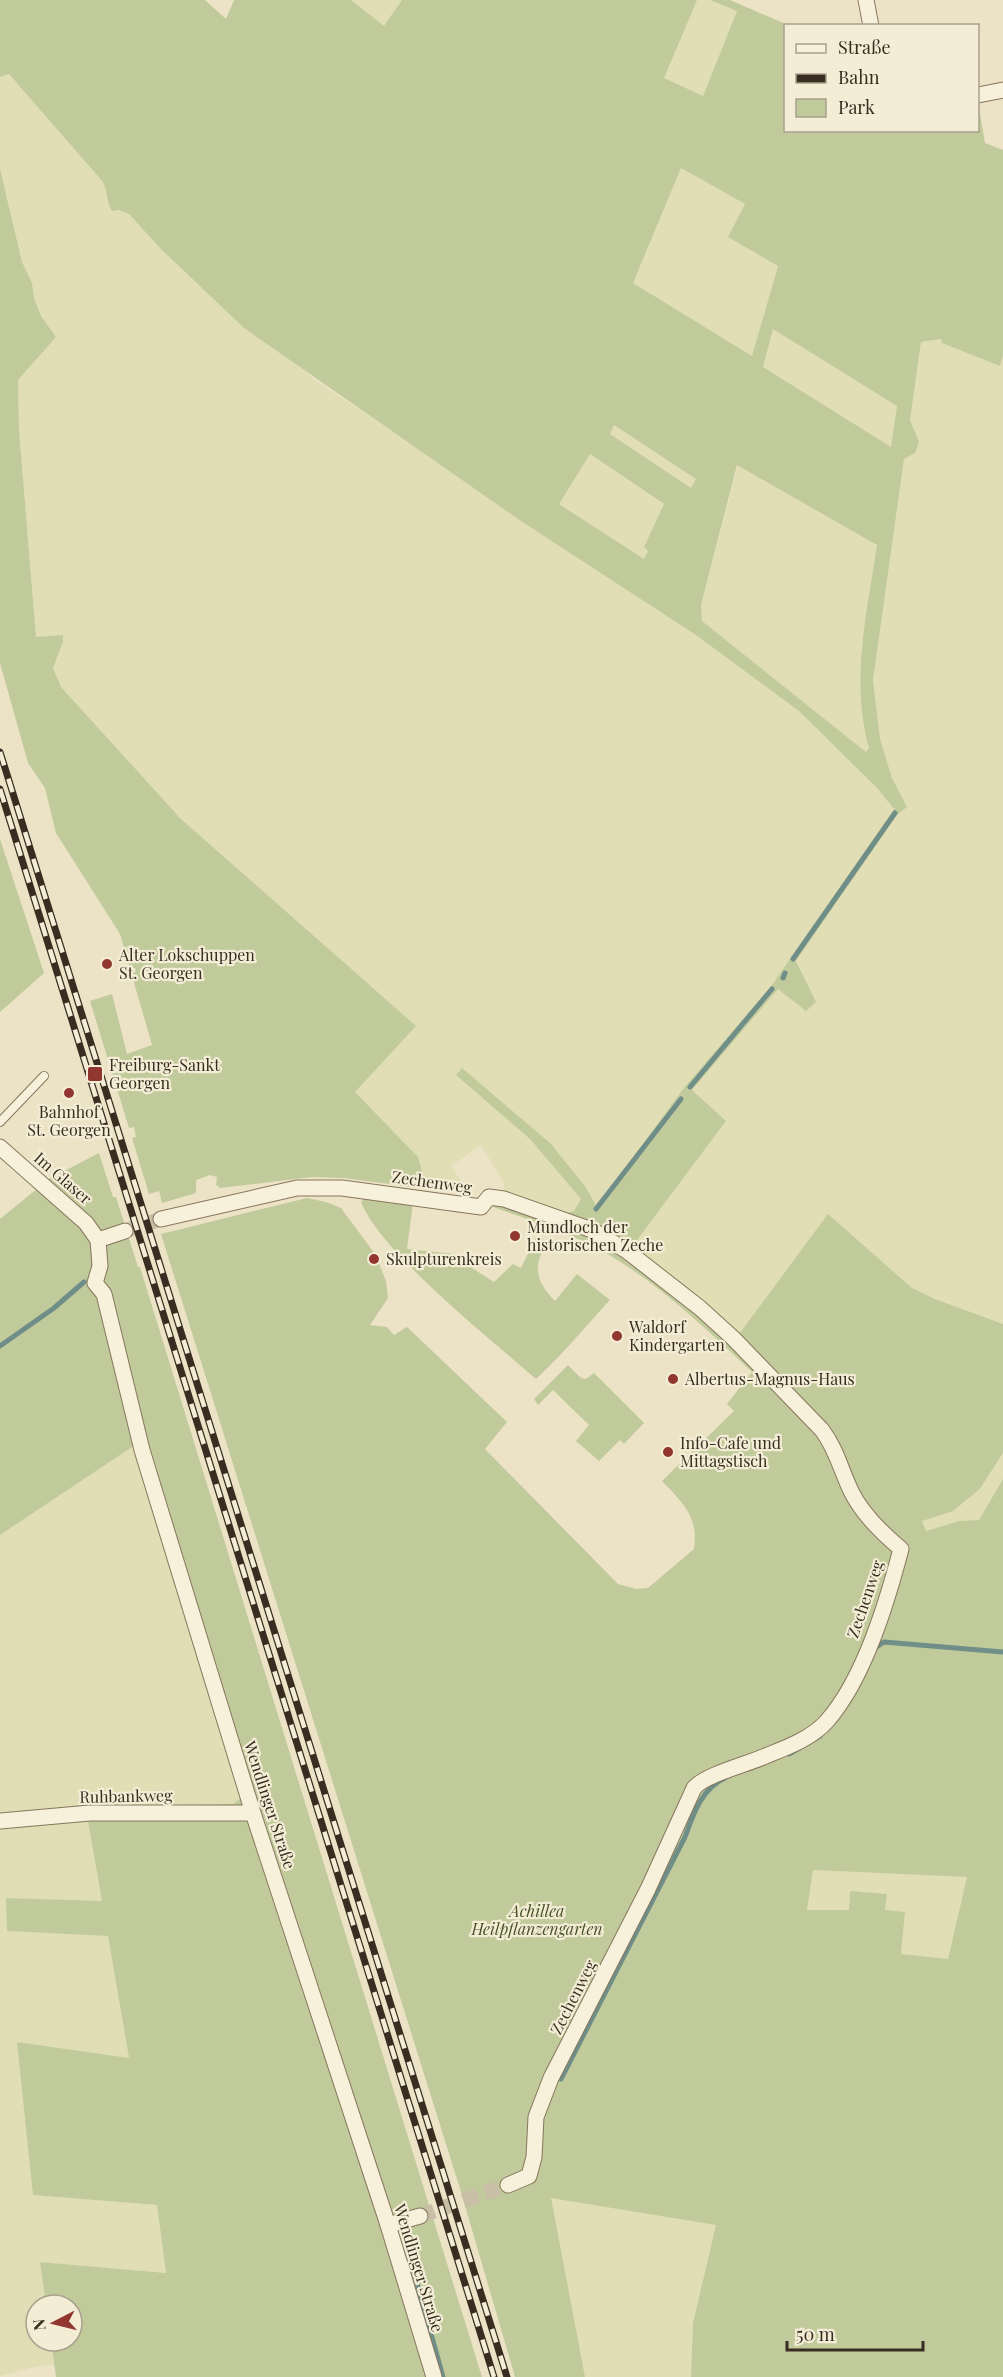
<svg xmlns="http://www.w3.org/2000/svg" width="1003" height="2377" viewBox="0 0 1003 2377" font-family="'Playfair Display',serif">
	<rect width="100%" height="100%" fill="#ece3c7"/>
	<g fill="#e1ddb4">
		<path d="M351,0H402L384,27Z"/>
		<path d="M697,0H710L737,11L703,96L664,78Z"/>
		<path d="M8,73L103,182L119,210L129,214L160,248L315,380L699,637L799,711L877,788L894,809L772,985L683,1089L597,1208L585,1186L462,1068L456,1075L530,1139L581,1199L574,1211L567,1213L503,1193L504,1183L481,1145L451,1166L464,1185L456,1191L427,1189L418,1157L354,1092L415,1026L181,819L61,687L53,668L63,642L36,637L19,430L18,380L56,337L41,316L34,298L32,283L22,262L0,169V77Z"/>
		<path d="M681,168L745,204L728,237L778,266L752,357L633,283Z"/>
		<path d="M773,328L897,406L891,448L763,367Z"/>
		<path d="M941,339L999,366L1003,356V1324L935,1299L912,1288L898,1277L740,1333L630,1248L726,1121L692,1090L779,988L805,1010L802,971L796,961L897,815L907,807L892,778L880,739L873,680L904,459L915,453L919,442L910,420L921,342Z"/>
		<path d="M614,425L696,479L691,488L610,434Z"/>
		<path d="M590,454L664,505L644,546L648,551L644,559L558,503Z"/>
		<path d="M738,465L877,545L861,648L869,748L866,752L702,621L701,605Z"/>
		<path d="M135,1445L245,1795L233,1804L87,1807L0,1815V1535Z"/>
		<path d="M1003,1453V1479L979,1520L959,1521L925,1531L922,1520L953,1511L980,1490Z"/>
		<path d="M88,1821L103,1902L6,1898L7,1931L108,1936L129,2059L34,2195L157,2205L166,2273L40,2262L46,2305H36V2341H51L54,2365L38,2366L0,2376V1826Z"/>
		<path d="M813,1870L967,1877L948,1960L901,1954L905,1912L885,1911L887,1894L850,1892L849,1910H807Z"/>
		<path d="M550,2197L716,2225L693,2323L691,2377H585Z"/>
	</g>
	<g fill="#c1ca9b" fill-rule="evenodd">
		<path d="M0,0H205L226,19L234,0H351L384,26L402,0H697L664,78L703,96L737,11L710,0H730L788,25L786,130H978L979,108L985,143L1003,150V356L1000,366L942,343L941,339L921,342L910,420L919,442L915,453L904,459L873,680L880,739L892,778L907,807L897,815L796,961L816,1002L806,1011L778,989L692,1090L726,1121L631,1248L740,1333L828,1214L912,1288L935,1299L1003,1324V1453L980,1489L953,1511L922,1521L926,1531L959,1521L979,1520L1003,1479V2377H691L693,2323L716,2225L551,2198L585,2377H515L461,2192L161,1234L307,1198L326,1202L341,1208L375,1254L386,1281L388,1298L370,1325L387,1327L394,1335L407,1327L507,1422L485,1449L618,1584L636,1589L648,1588L694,1549C699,1517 683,1503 662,1481L734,1411L727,1404L752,1372C710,1332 661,1286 611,1256C574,1234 533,1221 493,1207L503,1193L567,1213L574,1211L581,1199L530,1139L456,1075L462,1068L550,1143L585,1186L597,1207L683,1089L772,985L894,809L877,788L799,711L696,635L521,521L244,328L160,248L129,214L119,210L112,211C106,201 108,192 103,182L9,74L0,77ZM681,168L745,204L728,237L778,266L752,356L633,283ZM773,329L897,406L891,447L763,367ZM614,425L696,479L691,488L610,434ZM590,454L664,504L644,547L648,551L644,559L559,504ZM737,465L877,545C867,613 850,680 869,748L866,752L702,621L701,605ZM813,1870L967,1877L948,1959L901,1954L905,1912L885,1910L887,1894L850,1891L849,1910H807Z"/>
		<path d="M0,169L22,262L32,283L34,298L41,316L56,337L18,380L19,430L36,637L63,635V642L53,668L61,687L181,819L416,1026L355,1092L418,1157L427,1189L344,1178L312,1177L220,1188L216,1185L217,1177L210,1175L196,1180V1193L162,1203L159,1191L149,1194L132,1138L136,1137L134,1127L129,1128L90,1001L112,994L127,1054L152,1045L120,934L56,833L45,788L28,763L0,663Z"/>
		<path d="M0,839L44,973L0,1012Z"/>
		<path d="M99,1153L113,1197H116L138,1267H140L482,2377H56L51,2341H72V2305H46L40,2262L166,2273L157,2205L33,2195L17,2042L129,2058L108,1936L7,1931L6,1898L102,1901L88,1821L0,1826L87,1807L233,1804L245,1795L135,1445L0,1535V1219L49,1179Z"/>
		<path d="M365,1198L413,1203L407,1249L474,1256L472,1268L494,1282L513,1264L521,1268L536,1237L549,1242C531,1264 536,1282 555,1301L577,1274L610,1300C585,1327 563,1354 536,1379C492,1340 381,1253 361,1202Z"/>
		<path d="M568,1365L581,1378L586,1379L594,1373L644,1423L624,1444L620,1440L599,1461L576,1441L589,1425L553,1390L538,1405L534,1399Z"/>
	</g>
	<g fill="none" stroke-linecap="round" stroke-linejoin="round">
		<g stroke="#6f8e88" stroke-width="5">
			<path d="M793,959L895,813"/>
			<path d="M783,978L785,973"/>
			<path d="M690,1087L772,989"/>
			<path d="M596,1209L681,1099"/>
			<path d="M0,1346L54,1308L84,1282"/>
			<path d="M875,1648L884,1642L1003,1652"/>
			<path d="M789,1754L820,1736"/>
			<path d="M561,2079L685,1837C693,1815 701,1789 725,1778"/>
			<path d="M409,2234L408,2251L443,2377"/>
		</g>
		<g stroke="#c8bfa6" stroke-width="15" stroke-dasharray="15 8" stroke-linecap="butt">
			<path d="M125,1231L161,1219"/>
			<path d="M420,2216L508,2185"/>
		</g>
		<defs>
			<path id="service" d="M0,1122L44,1076"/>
			<g id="minor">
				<path d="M866,0L871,26"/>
				<path d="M978,95L1003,90"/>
				<path d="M0,1147L86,1223L98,1240"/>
				<path d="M161,1219L297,1188H342L481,1207L489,1197L504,1199L592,1230L627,1251L700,1308L733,1338L822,1430C837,1450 841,1471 852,1493C863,1515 882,1533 901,1549C887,1602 864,1679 827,1721C812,1738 788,1747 768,1755C749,1764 706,1774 694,1788L648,1889L551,2078L536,2117L534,2157L529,2176L508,2185"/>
				<path d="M98,1240L100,1266L95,1283L104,1294L142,1450L253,1813L388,2225L434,2377"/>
				<path d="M98,1240L125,1231"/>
				<path d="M0,1821L90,1813H253"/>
				<path d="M388,2225L420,2216"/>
			</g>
		</defs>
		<use href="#service" stroke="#87765d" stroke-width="10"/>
		<use href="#minor" stroke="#87765d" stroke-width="17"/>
		<use href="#service" stroke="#f7f0da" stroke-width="8"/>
		<use href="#minor" stroke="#f7f0da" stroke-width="15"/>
		<defs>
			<g id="rail">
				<path d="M0,752L507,2377"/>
				<path d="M0,789L494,2377"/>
			</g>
		</defs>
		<use href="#rail" stroke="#382d20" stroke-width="7"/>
		<use href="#rail" stroke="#f4edd6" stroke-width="4.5" stroke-dasharray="14" stroke-linecap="butt"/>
	</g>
	<g fill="#923630" stroke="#f4edd6" stroke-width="2">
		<circle cx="107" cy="964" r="6"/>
		<rect x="87" y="1066" width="16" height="16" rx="3"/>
		<circle cx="69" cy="1093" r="6"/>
		<circle cx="515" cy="1236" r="6"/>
		<circle cx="374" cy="1259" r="6"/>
		<circle cx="617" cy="1336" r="6"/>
		<circle cx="673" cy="1379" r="6"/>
		<circle cx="668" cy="1452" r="6"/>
	</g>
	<g text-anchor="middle" stroke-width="4.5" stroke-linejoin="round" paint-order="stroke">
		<g font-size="16" fill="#382d20" stroke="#f4edd6" text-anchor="start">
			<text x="119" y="961">Alter Lokschuppen<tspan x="119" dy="18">St. Georgen</tspan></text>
			<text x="109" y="1071">Freiburg-Sankt<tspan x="109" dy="18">Georgen</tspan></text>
			<text x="69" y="1118" text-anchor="middle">Bahnhof<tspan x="69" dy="18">St. Georgen</tspan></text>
			<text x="527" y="1233">Mundloch der<tspan x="527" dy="18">historischen Zeche</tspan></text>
			<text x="386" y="1265">Skulpturenkreis</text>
			<text x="629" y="1333">Waldorf<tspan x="629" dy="18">Kindergarten</tspan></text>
			<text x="685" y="1385">Albertus-Magnus-Haus</text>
			<text x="680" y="1449">Info-Cafe und<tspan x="680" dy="18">Mittagstisch</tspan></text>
		</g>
		<g font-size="16" fill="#382d20" stroke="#f4edd6">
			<text transform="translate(63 1178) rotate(41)" y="6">Im Glaser</text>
			<text transform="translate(432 1182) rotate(8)" y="6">Zechenweg</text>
			<text transform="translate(865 1599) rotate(-71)" y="6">Zechenweg</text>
			<text transform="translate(126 1796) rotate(-1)" y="6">Ruhbankweg</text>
			<text transform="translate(270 1805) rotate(72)" y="6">Wendlinger Straße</text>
			<text transform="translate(573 1997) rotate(-63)" y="6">Zechenweg</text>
			<text transform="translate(419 2268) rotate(73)" y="6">Wendlinger Straße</text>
		</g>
		<g font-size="16" font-style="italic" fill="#465328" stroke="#f4edd6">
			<text x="537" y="1917">Achillea<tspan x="537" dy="18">Heilpflanzengarten</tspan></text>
		</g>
	</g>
	<rect x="784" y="24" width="195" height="108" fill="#f4edd6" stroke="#a9a08d" stroke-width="1.5"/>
	<rect x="796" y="44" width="30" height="9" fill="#f7f0da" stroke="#a9a08d" stroke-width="1.5"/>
	<text x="838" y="54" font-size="18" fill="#382d20">Straße</text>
	<rect x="796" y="74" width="30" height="9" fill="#382d20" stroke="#a9a08d" stroke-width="1.5"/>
	<text x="838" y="84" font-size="18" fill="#382d20">Bahn</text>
	<rect x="796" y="99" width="30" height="18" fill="#c1ca9b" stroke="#a9a08d" stroke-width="1.5"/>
	<text x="838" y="114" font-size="18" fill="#382d20">Park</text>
	<g transform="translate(54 2323) rotate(263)"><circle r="28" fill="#f4edd6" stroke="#a9a08d" stroke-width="1.5"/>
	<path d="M0-4.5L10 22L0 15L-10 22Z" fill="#923630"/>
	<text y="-9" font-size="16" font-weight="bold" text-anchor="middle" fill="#382d20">N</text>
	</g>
	<path d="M787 2341v9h136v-9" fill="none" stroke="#382d20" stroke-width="3"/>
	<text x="796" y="2341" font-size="18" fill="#382d20" stroke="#f4edd6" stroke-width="4.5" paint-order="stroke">50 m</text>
</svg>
